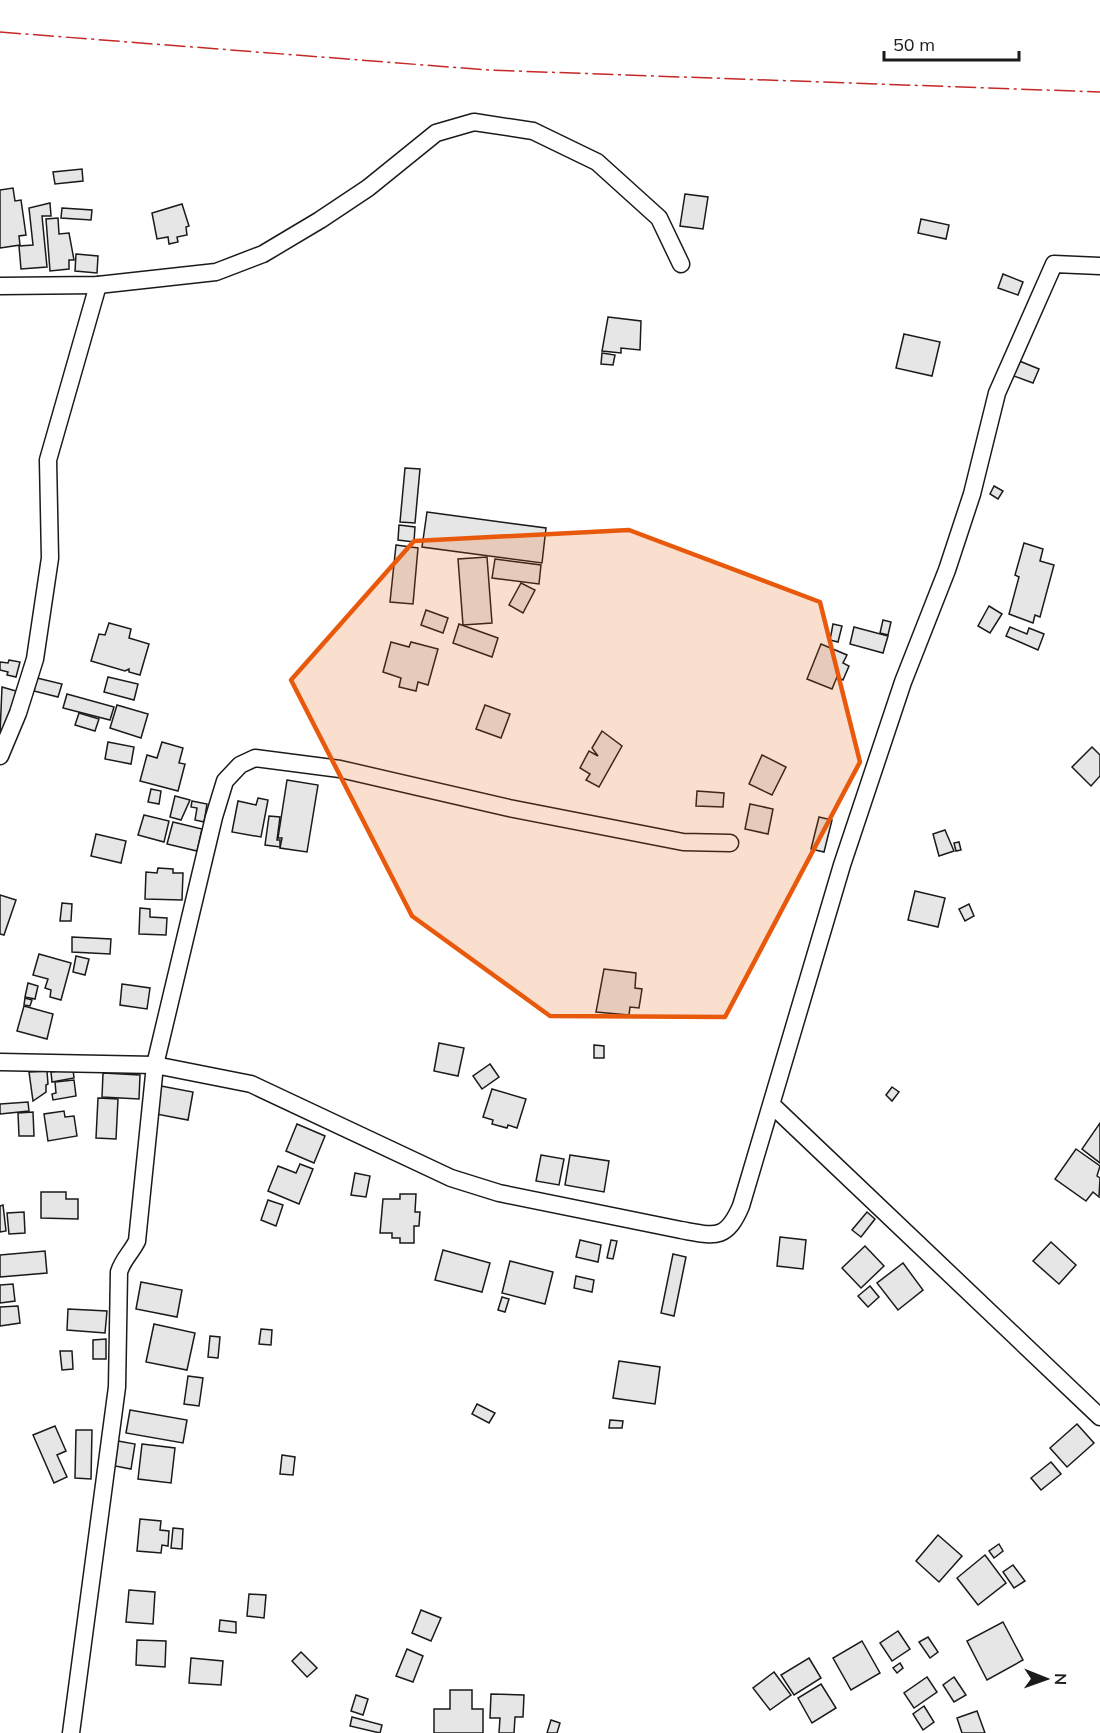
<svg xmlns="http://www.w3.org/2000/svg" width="1100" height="1733" viewBox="0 0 1100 1733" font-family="Mulish,sans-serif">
	<rect width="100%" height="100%" fill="#fff"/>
	<g fill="#e6e6e6" stroke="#1a1a1a" stroke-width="1.5">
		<path d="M82,169L83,181L55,184L53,172Z"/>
		<path d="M13,188L15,201L21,200L26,235L19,236L20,245L0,248V190Z"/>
		<path d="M685,194L708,197L703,229L680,226Z"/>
		<path d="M50,203L51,216H42L47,267L21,269L19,246L33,245L29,208Z"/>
		<path d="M182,204L189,226L186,227L187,235L177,237L178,242L169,244L168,237L157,239L152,213Z"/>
		<path d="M62,208L92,210L91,220L61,218Z"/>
		<path d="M58,218L59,234L69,233L74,260H69V269L50,271L46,219Z"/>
		<path d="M921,219L949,225L946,239L918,233Z"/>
		<path d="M76,254L98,256L97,273L75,271Z"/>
		<path d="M1003,274L1023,282L1018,295L998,288Z"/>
		<path d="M608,317L641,321L640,350L621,348V353L602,351Z"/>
		<path d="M904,334L940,342L932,376L896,368Z"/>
		<path d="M602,353L615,355L613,365L601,364Z"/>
		<path d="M1017,360L1039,369L1033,383L1011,375Z"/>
		<path d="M405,468L420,469L415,523L400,522Z"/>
		<path d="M994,486L1003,491L998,499L990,494Z"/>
		<path d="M427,512L546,528L542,563L422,547Z"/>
		<path d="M399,525L415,527L414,542L398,540Z"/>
		<path d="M1024,543L1043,549L1040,561L1054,565L1040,617L1035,615L1033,623L1009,614L1019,577L1015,575Z"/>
		<path d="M396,545L418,548L413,604L390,602Z"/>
		<path d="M487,557L492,623L463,625L458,559Z"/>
		<path d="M495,559L541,565L539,584L492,578Z"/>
		<path d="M521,583L535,590L523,613L509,605Z"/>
		<path d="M989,606L1002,614L990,633L978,626Z"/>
		<path d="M426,610L448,618L443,633L421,625Z"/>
		<path d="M883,620L891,622L888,635L880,633Z"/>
		<path d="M109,623L131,629L129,638L149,644L140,675L129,672V669L125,671L91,661L99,634L105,635Z"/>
		<path d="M459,624L498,638L492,657L453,643Z"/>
		<path d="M833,624L842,626L838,642L830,640Z"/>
		<path d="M854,627L888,636L883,653L850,644Z"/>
		<path d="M1010,627L1027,634L1029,628L1044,634L1038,650L1006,636Z"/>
		<path d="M391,642L409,647L411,642L438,649L428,685L418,682L416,691L399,687L401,678L383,672Z"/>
		<path d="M821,644L847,655L843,663L849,666L843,680L837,677L832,689L807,679Z"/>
		<path d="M9,660L20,662L16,677L7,675L8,672L0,670V662L8,663Z"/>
		<path d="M108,677L138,684L134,700L104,692Z"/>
		<path d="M37,678L62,684L58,697L34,691Z"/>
		<path d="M2,687L16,691L5,735L0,734Z"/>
		<path d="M67,694L114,707L110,720L63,708Z"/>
		<path d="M117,705L148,714L141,738L110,728Z"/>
		<path d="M485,705L510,714L501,738L476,729Z"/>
		<path d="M79,713L99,719L95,731L75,725Z"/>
		<path d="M602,731L622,746L599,787L586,780L590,774L580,768L589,751L598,756L592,748Z"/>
		<path d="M108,742L134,747L131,764L105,759Z"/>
		<path d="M162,742L183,748L179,763L185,764L178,791L140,781L147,755L157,758Z"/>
		<path d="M1092,747L1100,755V776L1091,786L1072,767Z"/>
		<path d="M762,755L786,767L772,795L749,784Z"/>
		<path d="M287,780L318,785L307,852L280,848L282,838H278Z"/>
		<path d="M151,789L161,791L159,804L148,802Z"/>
		<path d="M697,791L724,793L723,807L696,806Z"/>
		<path d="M175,796L190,800L181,820L170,817Z"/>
		<path d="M258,798L268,800L261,837L232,832L238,801L256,805Z"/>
		<path d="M192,801L207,804L204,822L195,820L197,808L191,807Z"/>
		<path d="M750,804L773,809L768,834L745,829Z"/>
		<path d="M144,815L169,821L164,842L138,835Z"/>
		<path d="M269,816L280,817L277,840H280V847L265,845Z"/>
		<path d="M819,817L832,820L824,852L811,849Z"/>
		<path d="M173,822L202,829L197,851L167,844Z"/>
		<path d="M945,830L954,851L939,856L933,834Z"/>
		<path d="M96,834L126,841L121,863L91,856Z"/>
		<path d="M959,842L961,850L956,851L954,843Z"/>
		<path d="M158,868L173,869V873H183L182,900L145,899L146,872L157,873Z"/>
		<path d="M915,891L945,898L938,927L908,920Z"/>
		<path d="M0,895L16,900L4,935L0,934Z"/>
		<path d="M62,903L72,904L71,921H60Z"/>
		<path d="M969,904L974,916L965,921L959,909Z"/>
		<path d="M140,908L150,909V917L167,918L166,935L139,934Z"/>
		<path d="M72,937L111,939L110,954L72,952Z"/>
		<path d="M39,954L71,963L61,1000L50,997L51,990L45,988L48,979L33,975Z"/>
		<path d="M76,956L89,959L85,975L73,972Z"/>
		<path d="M604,969L636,973L635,988L642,989L639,1008L630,1007L629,1015L596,1012Z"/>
		<path d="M28,983L38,986L35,999L25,997Z"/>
		<path d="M122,984L150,988L147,1009L120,1005Z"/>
		<path d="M25,998L32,1000L30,1006L24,1005Z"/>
		<path d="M24,1006L53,1014L47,1039L17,1031Z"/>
		<path d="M439,1043L464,1048L458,1076L434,1071Z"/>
		<path d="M594,1045L604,1046V1058H594Z"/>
		<path d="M490,1064L499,1077L482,1089L473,1076Z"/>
		<path d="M73,1069L74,1078L52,1082L51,1072Z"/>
		<path d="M47,1071L48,1084L46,1085V1092L33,1101L29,1072Z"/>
		<path d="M103,1073L140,1075L139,1099L102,1097Z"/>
		<path d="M74,1080L76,1096L53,1100L52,1094L56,1093L55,1082Z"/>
		<path d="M161,1086L193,1092L188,1120L156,1114Z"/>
		<path d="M892,1087L899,1092L892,1101L886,1095Z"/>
		<path d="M492,1089L526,1099L517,1128L508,1125L507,1128L492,1124L493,1120L483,1117Z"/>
		<path d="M98,1098L118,1099L116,1139L96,1138Z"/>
		<path d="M28,1102L29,1111L0,1114V1104Z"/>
		<path d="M64,1111L65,1117L74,1116L77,1136L48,1141L44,1114Z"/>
		<path d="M33,1112L34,1136H19L18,1113Z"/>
		<path d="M1100,1123V1163L1082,1149Z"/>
		<path d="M297,1124L325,1136L314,1163L286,1151Z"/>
		<path d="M1076,1149L1100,1166L1097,1176L1100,1178L1099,1197L1093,1192L1086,1201L1055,1179Z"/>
		<path d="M541,1155L564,1159L559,1185L536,1181Z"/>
		<path d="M570,1155L609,1161L604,1192L565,1185Z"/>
		<path d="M300,1164L313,1169L299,1204L268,1191L278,1166L296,1173Z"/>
		<path d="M355,1173L370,1176L366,1197L351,1195Z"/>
		<path d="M41,1192H66V1199H78V1219L41,1218Z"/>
		<path d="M400,1194H416L415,1212H420L419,1226H414V1243H400V1238H392V1233H380L383,1199H400Z"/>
		<path d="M268,1200L283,1205L276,1226L261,1220Z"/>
		<path d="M3,1205L6,1231L0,1232V1206Z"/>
		<path d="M24,1212L25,1233L9,1234L7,1213Z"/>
		<path d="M867,1212L875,1219L861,1237L852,1230Z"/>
		<path d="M780,1237L806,1240L803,1269L777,1266Z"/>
		<path d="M580,1240L601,1245L598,1262L576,1257Z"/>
		<path d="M611,1240L617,1241L613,1259L607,1258Z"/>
		<path d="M1051,1242L1076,1265L1059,1284L1033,1261Z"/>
		<path d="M865,1246L884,1266L861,1288L842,1268Z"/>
		<path d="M443,1250L490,1263L482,1292L435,1280Z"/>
		<path d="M45,1251L47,1273L0,1277V1255Z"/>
		<path d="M673,1254L686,1257L674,1316L661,1313Z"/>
		<path d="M510,1261L553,1272L545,1304L502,1293Z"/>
		<path d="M903,1263L923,1290L898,1310L877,1283Z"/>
		<path d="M576,1276L594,1280L592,1292L574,1288Z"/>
		<path d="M141,1282L182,1290L177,1317L136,1309Z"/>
		<path d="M13,1284L15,1301L0,1303V1285Z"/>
		<path d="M870,1286L879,1297L868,1307L858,1296Z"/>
		<path d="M502,1297L509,1299L505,1312L498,1310Z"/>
		<path d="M18,1306L20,1323L0,1326V1307Z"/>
		<path d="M68,1309L107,1311L105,1333L67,1330Z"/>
		<path d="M154,1324L195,1333L187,1370L146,1362Z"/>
		<path d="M261,1329L272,1330L271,1345L259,1344Z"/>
		<path d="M210,1336L220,1337L218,1358L208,1357Z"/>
		<path d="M106,1339V1359H93V1340Z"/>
		<path d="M60,1351H72L73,1369L62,1370Z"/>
		<path d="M619,1361L660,1367L655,1404L613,1398Z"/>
		<path d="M188,1376L203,1378L199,1406L184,1404Z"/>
		<path d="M477,1404L495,1413L489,1423L472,1414Z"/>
		<path d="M130,1410L187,1420L183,1443L126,1433Z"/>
		<path d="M610,1420L623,1421L622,1428H609Z"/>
		<path d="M1077,1424L1094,1443L1067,1467L1050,1448Z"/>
		<path d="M55,1426L66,1451L57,1455L67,1477L54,1483L33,1435Z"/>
		<path d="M76,1430H92L91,1479L75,1478Z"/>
		<path d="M118,1441L135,1444L131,1469L115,1466Z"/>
		<path d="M142,1444L175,1448L171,1483L138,1479Z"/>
		<path d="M282,1455L295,1457L293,1475L280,1474Z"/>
		<path d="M1051,1462L1061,1474L1041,1490L1031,1478Z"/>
		<path d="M140,1519L161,1521L160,1530L169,1531L168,1546L162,1545L161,1553L137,1551Z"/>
		<path d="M173,1528L183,1529L182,1549L171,1548Z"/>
		<path d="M938,1535L962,1556L939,1582L916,1561Z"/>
		<path d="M999,1544L1003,1551L994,1558L989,1551Z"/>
		<path d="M985,1555L1006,1583L978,1605L957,1578Z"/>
		<path d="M1013,1565L1025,1581L1014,1588L1003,1572Z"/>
		<path d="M129,1590L155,1592L153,1624L126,1622Z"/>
		<path d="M249,1594L266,1595L264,1618L247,1616Z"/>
		<path d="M421,1610L441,1618L431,1641L412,1633Z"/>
		<path d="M220,1620L236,1622V1633L219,1631Z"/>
		<path d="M1003,1622L1023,1660L987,1680L967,1641Z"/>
		<path d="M898,1631L910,1649L892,1661L880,1643Z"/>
		<path d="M928,1637L938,1652L930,1658L919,1642Z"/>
		<path d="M137,1640L166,1641L165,1667L136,1665Z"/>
		<path d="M862,1641L880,1673L851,1690L833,1658Z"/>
		<path d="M407,1649L423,1656L413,1682L396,1676Z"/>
		<path d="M301,1652L317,1668L307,1677L292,1661Z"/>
		<path d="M191,1658L223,1661L221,1685L189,1683Z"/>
		<path d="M809,1658L821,1678L794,1695L781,1675Z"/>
		<path d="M900,1663L903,1668L897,1673L893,1668Z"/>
		<path d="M774,1672L791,1695L770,1710L753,1688Z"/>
		<path d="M927,1677L937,1692L914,1708L904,1693Z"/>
		<path d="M954,1677L966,1695L954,1702L943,1685Z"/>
		<path d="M821,1684L836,1708L812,1723L798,1698Z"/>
		<path d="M450,1690H472V1709H483V1733H434V1709H450Z"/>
		<path d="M491,1694L524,1695L523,1717H515L514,1733H499L500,1718H490Z"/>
		<path d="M356,1695L368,1699L363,1715L351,1711Z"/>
		<path d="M924,1706L934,1722L923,1730L913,1714Z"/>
		<path d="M977,1711L985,1733H962L957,1718Z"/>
		<path d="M352,1717L382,1725L380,1733L350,1726Z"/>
		<path d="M551,1720L560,1723L557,1733H547Z"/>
	</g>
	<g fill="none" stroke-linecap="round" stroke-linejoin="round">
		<defs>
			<g id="street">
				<path d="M0,286L98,285L216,272L263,254L320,220L368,188L436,133L474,122L533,131L597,162L659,218L681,264"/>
				<path d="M0,756L18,713L35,659L50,558L48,460L98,285"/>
				<path d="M0,1062L155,1065L251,1084L451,1178L499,1193L681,1230C715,1236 726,1241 741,1206L842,865L903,682L947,570L972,494L997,393L1054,264L1100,266"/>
				<path d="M772,1105L1100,1417"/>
				<path d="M71,1733L117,1387L119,1272C123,1259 131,1253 137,1241L155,1065L214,817L225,781L240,765L255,758L340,769L509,808L683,842L730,843"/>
			</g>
		</defs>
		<use href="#street" stroke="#1a1a1a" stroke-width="19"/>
		<use href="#street" stroke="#fff" stroke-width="16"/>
		<path stroke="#c62828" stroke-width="1.5" stroke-dasharray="21 4.5 3 4.5" stroke-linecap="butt" d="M0,32L488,70L1100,92"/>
	</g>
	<path fill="#e8590c" fill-opacity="0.2" stroke="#e8590c" stroke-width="4.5" stroke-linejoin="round" d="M629,530L820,602L860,762L725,1017L550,1016L412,916L291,680L414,541Z"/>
	<g transform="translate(1046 1679) rotate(91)" stroke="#ffffff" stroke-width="4.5" paint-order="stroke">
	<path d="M0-4.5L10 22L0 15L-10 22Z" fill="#1a1a1a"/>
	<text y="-9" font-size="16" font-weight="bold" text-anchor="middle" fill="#1a1a1a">N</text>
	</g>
	<path d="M884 51v9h135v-9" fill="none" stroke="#1a1a1a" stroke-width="3"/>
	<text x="893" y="51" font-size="18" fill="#1a1a1a" stroke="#ffffff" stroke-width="4.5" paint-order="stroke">50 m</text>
</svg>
